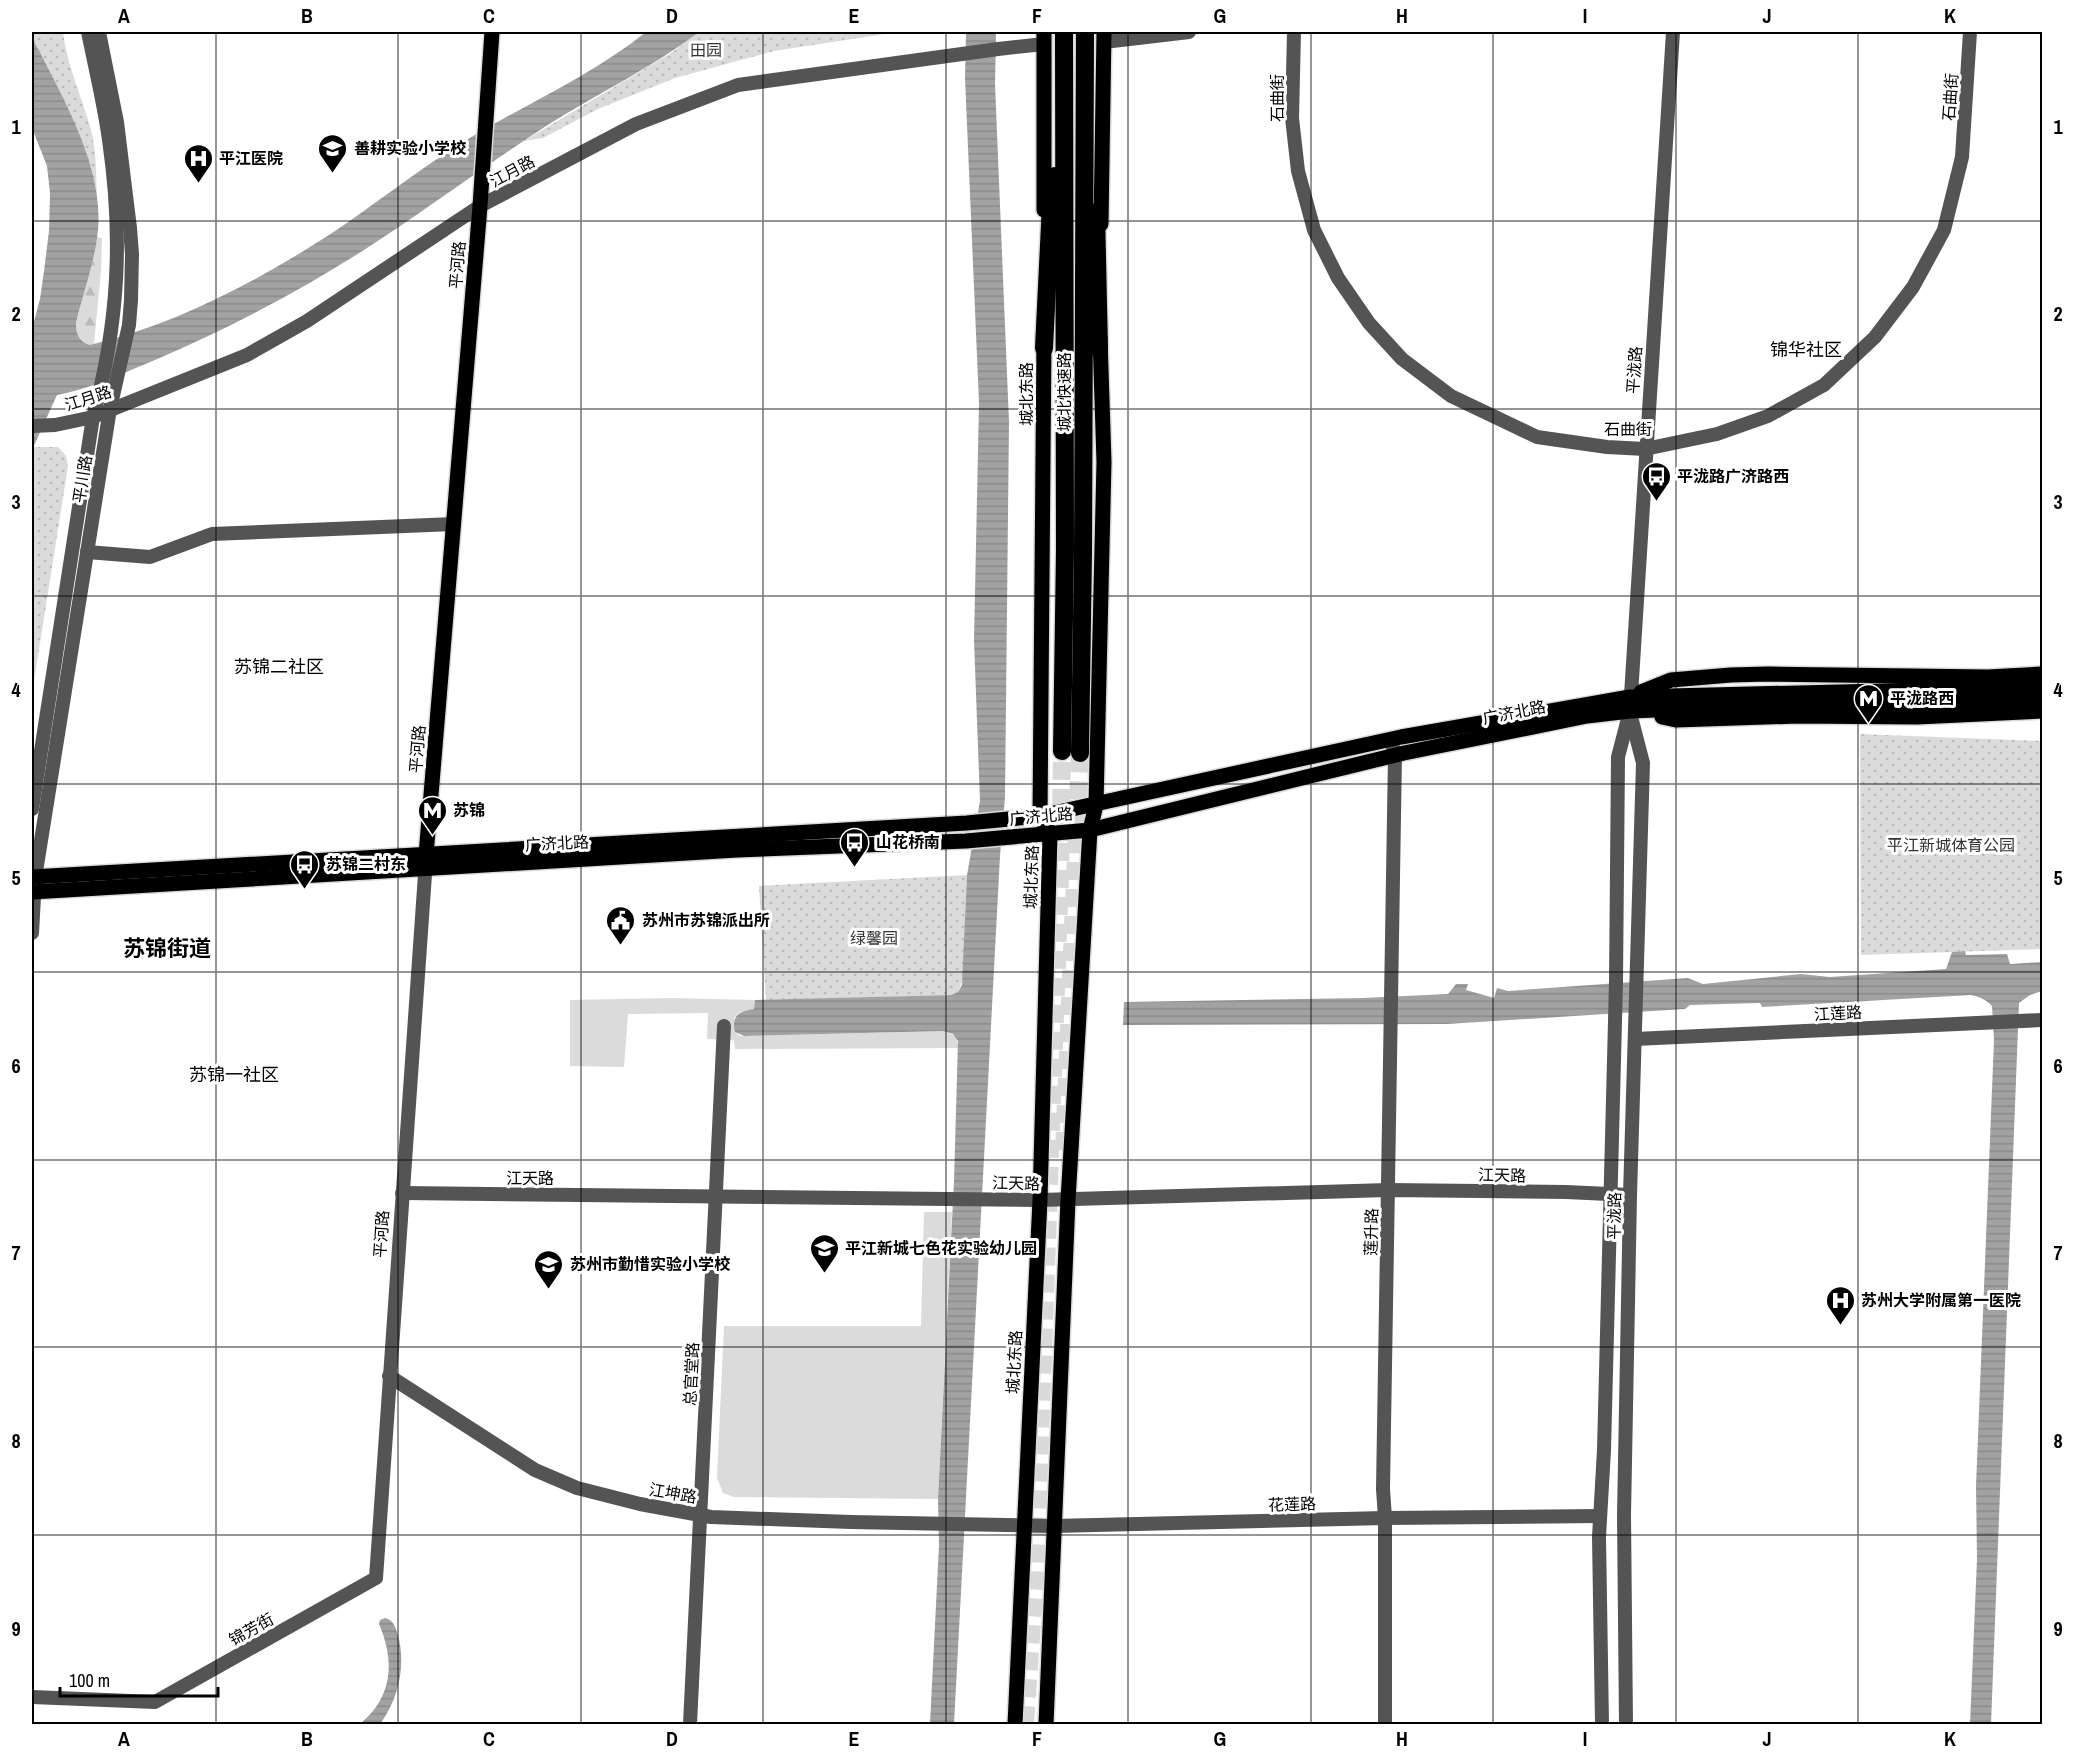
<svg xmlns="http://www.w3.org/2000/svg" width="2074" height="1756" viewBox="0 0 2074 1756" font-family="'Archivo Narrow','Noto Sans SC',sans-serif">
	<defs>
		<pattern id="forest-firs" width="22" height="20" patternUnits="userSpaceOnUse" patternTransform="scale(1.5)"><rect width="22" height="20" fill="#dbdbdb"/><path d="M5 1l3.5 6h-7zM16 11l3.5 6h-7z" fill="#bababa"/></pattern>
		<pattern id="park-dots" width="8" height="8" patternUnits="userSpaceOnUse" patternTransform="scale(1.5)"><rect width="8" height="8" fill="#dbdbdb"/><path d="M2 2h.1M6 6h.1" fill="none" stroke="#bababa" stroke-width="1.8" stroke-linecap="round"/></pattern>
		<pattern id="water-rules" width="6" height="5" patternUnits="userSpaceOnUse" patternTransform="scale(1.5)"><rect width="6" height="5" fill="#a2a2a2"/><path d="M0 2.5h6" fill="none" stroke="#8a8a8a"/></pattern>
	</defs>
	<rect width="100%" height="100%" fill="#fff"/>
	<g fill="#dbdbdb">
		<path d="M671,998L755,1000L754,1009L740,1012L734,1018L735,1032L740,1036L943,1031L956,1036L959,1048L735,1049L734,1040L707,1039L708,1013L628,1014L624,1067L570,1066V1000Z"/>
		<path d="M924,1212H952L938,1499L734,1497L723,1493L717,1478L724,1326H921Z"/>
	</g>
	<path fill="url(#forest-firs)" d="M97,237L102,238L101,271L94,344L90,345C79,342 76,334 76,323Z"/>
	<g fill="url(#park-dots)">
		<path d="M32,32H63C67,66 82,97 91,130C97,153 96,177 97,200L94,183L64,102L32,37Z"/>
		<path d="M699,32H898L774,51L675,78L598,109L543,138L524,141L671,53Z"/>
		<path d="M34,447H58L66,456L68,466L32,694V450Z"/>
		<path d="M1860,734L2042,741V949L1861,955Z"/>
		<path d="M967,875L963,979L958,992L951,995L766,1000L759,886Z"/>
	</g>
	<g fill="url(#water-rules)">
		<path d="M646,32H699C649,70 590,97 537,132C479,170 423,212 364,250C298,292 228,329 155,360C123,373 91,389 57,395L32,450V329L40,299L44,271L49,231L50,193L47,166L32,128V37C60,93 104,165 98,230C95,261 83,293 76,323C76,334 79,342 90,345C175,325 256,282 329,235C373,206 415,172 460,144C521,106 590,77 646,32Z"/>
		<path d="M966,32H996L995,84L1009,422L1005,797L1000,856L954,1724H930L939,1545L938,1499L954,1181L958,1041L953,1034L943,1031L744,1036L735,1032C731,1016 739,1011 754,1009L755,1000L951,995L958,992L962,985L967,875L980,801L974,640L979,403L965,78Z"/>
		<path d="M1965,951L1966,955L2007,954L2010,964L2042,962V991L2030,995L2019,1003L1991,1724H1970L1977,1559L1976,1486L1994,1040L1992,1006C1985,999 1980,997 1971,995L1762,1007L1760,1003L1690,1005L1685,1009L1447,1024L1123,1025L1124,1002L1363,998L1448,994L1456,984H1468L1466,990L1494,998L1497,988L1508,991L1688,978L1703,984L1801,974L1830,977L1946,969L1952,952Z"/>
		<path d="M385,1618C394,1620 395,1627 398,1635C406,1665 399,1699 380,1724H360C393,1697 395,1661 379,1624L380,1620Z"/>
	</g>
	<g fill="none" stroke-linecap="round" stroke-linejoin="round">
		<g stroke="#d9d9d9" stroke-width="18" stroke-dasharray="18 9" stroke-linecap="butt">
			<path d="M1064,1150L1080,753"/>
			<path d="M1025,1724L1035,1579L1060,876L1062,751"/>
		</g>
		<defs>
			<g id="major">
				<path d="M1044,32V210"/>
				<path d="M1101,224L1104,32"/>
				<path d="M1641,692L1671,680L1731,675L1768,674L1988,677L2042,674"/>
				<path d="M1662,717L1676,720L1797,716L1917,717L2042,711"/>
				<path d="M426,855L480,206L492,32"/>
				<path d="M32,877L967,823L1040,816L1401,737L1630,697L2042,687"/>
				<path d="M32,892L737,850L966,841L1090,830L1404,753L1587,716L1630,711L1840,703L1984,702L2042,699"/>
				<path d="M1015,1724L1040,1200L1050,834L1040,816L1044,339"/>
				<path d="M1046,1724L1068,1200L1090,830L1096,805L1104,462L1100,338"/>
			</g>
			<g id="highway">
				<path d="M1096,212L1099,349"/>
				<path d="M1044,348L1051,204L1055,176"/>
				<path d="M1062,751L1065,550L1064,32"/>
				<path d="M1080,753L1083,553L1085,32"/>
			</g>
		</defs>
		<use href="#major" stroke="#dbdbdb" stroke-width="18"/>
		<use href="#highway" stroke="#dbdbdb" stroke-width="21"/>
		<g stroke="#545454" stroke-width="14">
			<path d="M1294,32L1292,118L1298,171L1314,230L1338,278L1369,323L1402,359L1451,396L1537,437L1607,447L1645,449L1717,434L1768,416L1824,385L1875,337L1913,287L1944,230L1962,157L1970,32"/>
			<path d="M1104,42L1189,32"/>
			<path d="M32,426L55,425L93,417L247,355L307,321L480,206L636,124L738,85L998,49L1044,44"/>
			<path d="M87,552L150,557L212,534L454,524"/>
			<path d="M32,809L93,417C119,323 123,236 109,140C104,103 95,67 88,32"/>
			<path d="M32,933L35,878L110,409L129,325L131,300L132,254L130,228L117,122L99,32"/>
			<path d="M1635,1039L2042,1020"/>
			<path d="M402,1193L1040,1200L1388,1190L1566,1192L1630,1195"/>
			<path d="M389,1376L535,1470L577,1488L640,1504L711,1517L851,1522L1054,1526L1385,1518L1600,1516"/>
			<path d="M32,1697L155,1702L376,1578L426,860"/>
			<path d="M690,1724L724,1026"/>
			<path d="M1385,1724V1518L1383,1489L1395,755L1392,744"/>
			<path d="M1602,1724L1599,1537L1604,1450L1616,982L1618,757L1630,711L1673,32"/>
			<path d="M1626,1724L1624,1515L1630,1195L1643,763L1630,713"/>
		</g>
		<use href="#major" stroke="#000" stroke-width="15"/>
		<use href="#highway" stroke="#000" stroke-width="18"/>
	</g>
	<path fill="none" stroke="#000" stroke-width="1.5" stroke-opacity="0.55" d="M216,32V1724M398,32V1724M581,32V1724M763,32V1724M946,32V1724M1128,32V1724M1311,32V1724M1493,32V1724M1676,32V1724M1858,32V1724M32,221H2042M32,409H2042M32,596H2042M32,784H2042M32,972H2042M32,1160H2042M32,1347H2042M32,1535H2042"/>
	<defs>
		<symbol id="school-pin" viewBox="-11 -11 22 30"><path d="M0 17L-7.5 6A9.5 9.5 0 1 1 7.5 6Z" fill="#000" stroke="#fff"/><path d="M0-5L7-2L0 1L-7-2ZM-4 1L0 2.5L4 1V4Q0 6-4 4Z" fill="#fff"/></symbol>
		<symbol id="hospital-pin" viewBox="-11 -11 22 30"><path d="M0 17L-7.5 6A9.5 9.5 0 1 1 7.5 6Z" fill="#000" stroke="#fff"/><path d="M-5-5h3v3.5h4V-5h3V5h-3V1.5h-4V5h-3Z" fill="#fff"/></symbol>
		<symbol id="bus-pin" viewBox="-11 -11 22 30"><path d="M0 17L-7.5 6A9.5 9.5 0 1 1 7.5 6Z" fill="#000" stroke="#fff"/><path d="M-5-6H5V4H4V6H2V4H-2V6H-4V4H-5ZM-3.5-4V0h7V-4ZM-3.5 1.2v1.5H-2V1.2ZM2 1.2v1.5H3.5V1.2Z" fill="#fff"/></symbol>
		<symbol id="metro-pin" viewBox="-11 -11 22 30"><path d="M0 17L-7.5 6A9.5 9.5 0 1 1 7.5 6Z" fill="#000" stroke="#fff"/><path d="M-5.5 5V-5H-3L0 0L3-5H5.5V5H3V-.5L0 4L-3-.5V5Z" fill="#fff"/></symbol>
		<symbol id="civic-pin" viewBox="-11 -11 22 30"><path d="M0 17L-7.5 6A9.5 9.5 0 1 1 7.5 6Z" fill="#000" stroke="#fff"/><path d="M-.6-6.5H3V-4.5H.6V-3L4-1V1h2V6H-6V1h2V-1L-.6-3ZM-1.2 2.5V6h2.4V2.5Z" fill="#fff"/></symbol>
	</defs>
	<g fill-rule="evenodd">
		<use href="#school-pin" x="316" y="132" width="33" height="45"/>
		<use href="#hospital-pin" x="182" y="142" width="33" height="45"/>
		<use href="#bus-pin" x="1640" y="460" width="33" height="45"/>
		<use href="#metro-pin" x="1852" y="682" width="33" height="45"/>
		<use href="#metro-pin" x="416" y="794" width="33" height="45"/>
		<use href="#bus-pin" x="838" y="826" width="33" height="45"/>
		<use href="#bus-pin" x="288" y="848" width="33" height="45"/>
		<use href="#civic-pin" x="604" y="904" width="33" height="45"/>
		<use href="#school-pin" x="808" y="1232" width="33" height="45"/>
		<use href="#school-pin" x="532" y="1248" width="33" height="45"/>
		<use href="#hospital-pin" x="1824" y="1284" width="33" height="45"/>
	</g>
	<g text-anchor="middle" stroke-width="6" stroke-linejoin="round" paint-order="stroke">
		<g font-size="16" fill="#323232" stroke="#fff">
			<text x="706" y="56">田园</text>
			<text x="1951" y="851">平江新城体育公园</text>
			<text x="874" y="944">绿馨园</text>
		</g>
		<g font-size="16" fill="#000" stroke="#fff">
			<text transform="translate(1950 97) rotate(-86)" y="6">石曲街</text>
			<text transform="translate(1277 98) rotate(-90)" y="6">石曲街</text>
			<text transform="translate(512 171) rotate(-28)" y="6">江月路</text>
			<text transform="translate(457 265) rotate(-85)" y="6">平河路</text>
			<text transform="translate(1634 370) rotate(-86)" y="6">平泷路</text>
			<text transform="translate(1064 392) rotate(-90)" y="6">城北快速路</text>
			<text transform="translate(1026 394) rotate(-90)" y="6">城北东路</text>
			<text transform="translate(88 398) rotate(-18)" y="6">江月路</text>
			<text x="1628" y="435">石曲街</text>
			<text transform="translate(82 479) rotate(-81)" y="6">平川路</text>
			<text transform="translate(1514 712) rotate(-11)" y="6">广济北路</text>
			<text transform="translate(417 749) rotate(-85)" y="6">平河路</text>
			<text transform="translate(1041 816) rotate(-5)" y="6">广济北路</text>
			<text transform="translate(557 843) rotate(-3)" y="6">广济北路</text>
			<text transform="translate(1031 877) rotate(-88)" y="6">城北东路</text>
			<text transform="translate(1838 1013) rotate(-3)" y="6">江莲路</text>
			<text transform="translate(1502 1175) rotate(1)" y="6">江天路</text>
			<text x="530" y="1184">江天路</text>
			<text transform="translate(1016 1183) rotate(1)" y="6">江天路</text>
			<text transform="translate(1614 1216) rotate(-89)" y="6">平泷路</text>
			<text transform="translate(1371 1232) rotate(-89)" y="6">莲升路</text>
			<text transform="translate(381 1234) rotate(-86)" y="6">平河路</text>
			<text transform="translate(1014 1362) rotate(-87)" y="6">城北东路</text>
			<text transform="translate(691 1374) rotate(-87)" y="6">总官堂路</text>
			<text transform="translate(673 1493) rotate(10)" y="6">江坤路</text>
			<text transform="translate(1292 1504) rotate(-2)" y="6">花莲路</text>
			<text transform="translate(251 1629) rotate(-29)" y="6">锦芳街</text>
		</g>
		<g font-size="16" font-weight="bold" fill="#000" stroke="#fff" text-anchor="start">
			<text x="354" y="154">善耕实验小学校</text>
			<text x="219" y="164">平江医院</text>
			<text x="1677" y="482">平泷路广济路西</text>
			<text x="1890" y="704">平泷路西</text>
			<text x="453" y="816">苏锦</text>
			<text x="876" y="848">山花桥南</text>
			<text x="326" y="870">苏锦二村东</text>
			<text x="642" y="926">苏州市苏锦派出所</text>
			<text x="845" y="1254">平江新城七色花实验幼儿园</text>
			<text x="570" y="1270">苏州市勤惜实验小学校</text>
			<text x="1861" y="1306">苏州大学附属第一医院</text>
		</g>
		<g font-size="18" fill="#000" stroke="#fff">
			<text x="1806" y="356">锦华社区</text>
			<text x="279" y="673">苏锦二社区</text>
			<text x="234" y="1081">苏锦一社区</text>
		</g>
		<g font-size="22" font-weight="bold" fill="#000" stroke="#fff">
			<text x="167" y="956">苏锦街道</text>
		</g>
	</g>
	<rect width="2074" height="1756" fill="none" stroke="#ffffff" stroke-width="66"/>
	<path d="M60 1687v9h158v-9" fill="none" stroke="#000000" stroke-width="3"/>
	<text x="69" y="1687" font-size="18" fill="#000000" stroke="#ffffff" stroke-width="4.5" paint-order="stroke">100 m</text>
	<rect x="33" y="33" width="2008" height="1690" fill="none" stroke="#000" stroke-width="2"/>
	<g font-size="20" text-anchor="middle" font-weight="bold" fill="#000">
		<text x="124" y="23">A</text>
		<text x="307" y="23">B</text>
		<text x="489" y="23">C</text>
		<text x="672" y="23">D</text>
		<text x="854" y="23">E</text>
		<text x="1037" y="23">F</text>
		<text x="1220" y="23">G</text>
		<text x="1402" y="23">H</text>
		<text x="1585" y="23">I</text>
		<text x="1767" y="23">J</text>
		<text x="1950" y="23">K</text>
		<text x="16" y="134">1</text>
		<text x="2058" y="134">1</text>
		<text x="16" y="321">2</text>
		<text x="2058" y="321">2</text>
		<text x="16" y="509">3</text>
		<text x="2058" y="509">3</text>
		<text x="16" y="697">4</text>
		<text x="2058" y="697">4</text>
		<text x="16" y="885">5</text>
		<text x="2058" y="885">5</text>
		<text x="16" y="1073">6</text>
		<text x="2058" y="1073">6</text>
		<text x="16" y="1260">7</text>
		<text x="2058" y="1260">7</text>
		<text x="16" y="1448">8</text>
		<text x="2058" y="1448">8</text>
		<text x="16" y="1636">9</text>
		<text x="2058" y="1636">9</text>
		<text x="124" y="1746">A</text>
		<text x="307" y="1746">B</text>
		<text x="489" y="1746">C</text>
		<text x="672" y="1746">D</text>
		<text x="854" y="1746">E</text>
		<text x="1037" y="1746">F</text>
		<text x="1220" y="1746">G</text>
		<text x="1402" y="1746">H</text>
		<text x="1585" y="1746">I</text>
		<text x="1767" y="1746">J</text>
		<text x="1950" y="1746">K</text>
	</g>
</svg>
